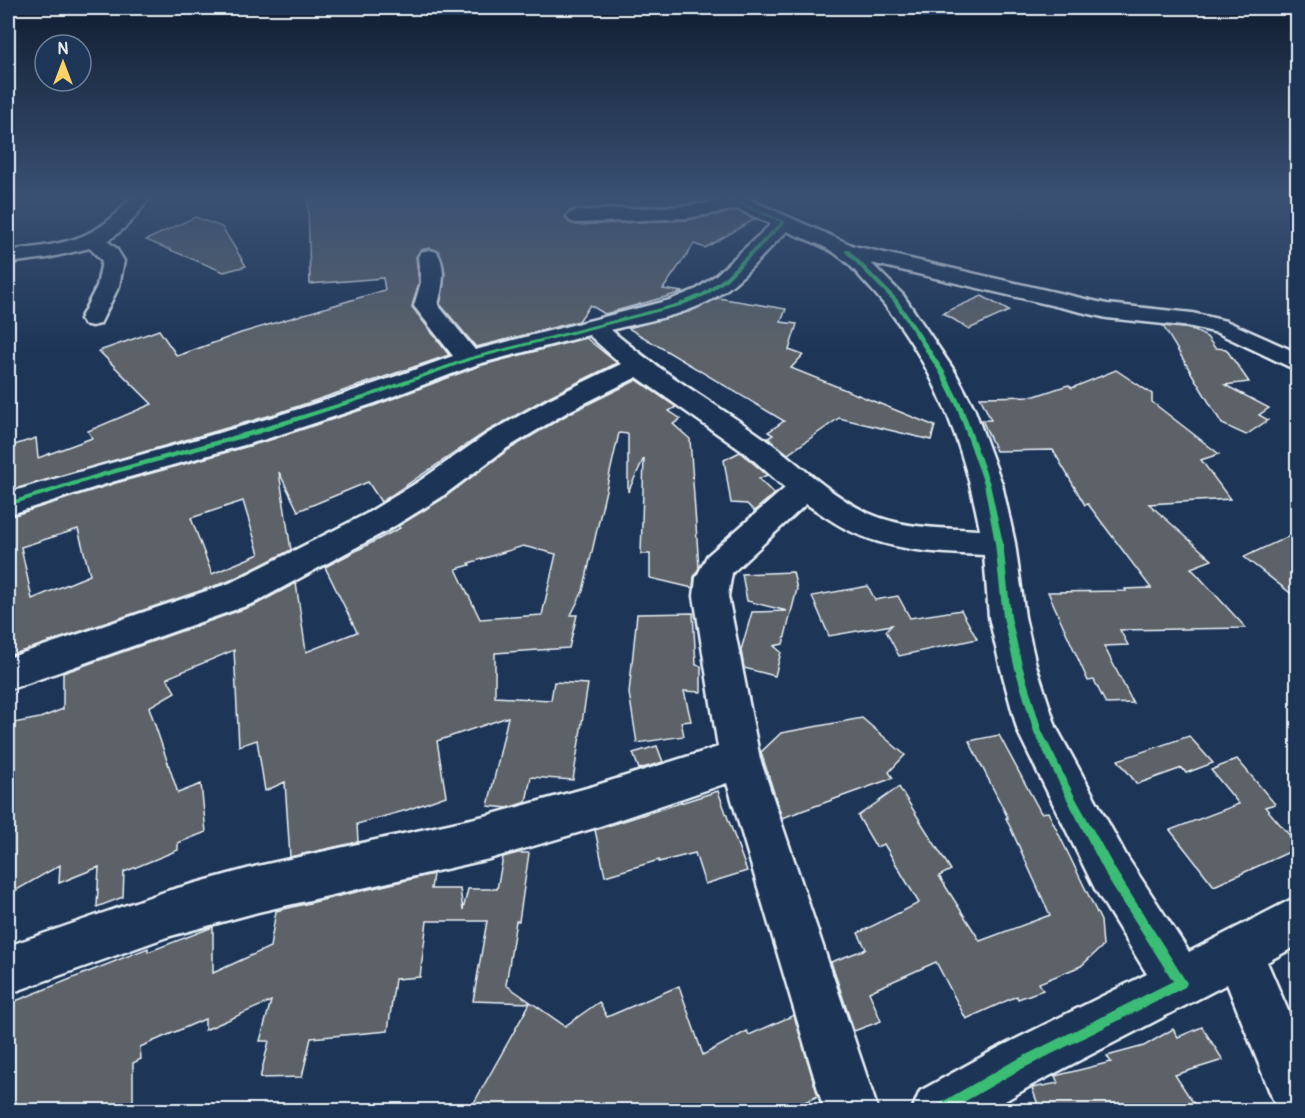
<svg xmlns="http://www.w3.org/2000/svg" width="1305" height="1118" viewBox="0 0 1305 1118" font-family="Pangolin,sans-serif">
	<rect width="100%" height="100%" fill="#1d3557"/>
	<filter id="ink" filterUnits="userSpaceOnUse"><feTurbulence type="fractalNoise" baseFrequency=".0167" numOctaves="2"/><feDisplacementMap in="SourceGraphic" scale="12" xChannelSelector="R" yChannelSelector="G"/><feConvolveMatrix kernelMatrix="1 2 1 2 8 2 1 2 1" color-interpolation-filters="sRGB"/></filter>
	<g filter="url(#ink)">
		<g fill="#5c6267" stroke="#e8f1f8" stroke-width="1.5" fill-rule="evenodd">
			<path d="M397,196H702L712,200L687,204L577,209L569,211L565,217L569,223L577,225L687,220L738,211L755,219L705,248L694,244L663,289L683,292L605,314L590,305L579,321L476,347L440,304L445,272L439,251L430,248L420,250L416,257L419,282L412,307L449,355L275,414L8,491V447L36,438L38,458L92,438L88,431L152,404L99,351L159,330L177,356L241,333L385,290L383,278L310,284L308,201L337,197V203Z"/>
			<path d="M195,217L222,227L246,266L224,272L146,240Z"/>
			<path d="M982,296L1009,311L969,329L943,313Z"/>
			<path d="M718,298L786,309L781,322L797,324L789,350L803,355L791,368L935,426L931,440L839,418L788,454L768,438L773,435L768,432L784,421L628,328L691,311Z"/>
			<path d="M1163,326L1191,329L1207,337L1215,348L1226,349L1249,382L1225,385L1269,408L1259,415L1268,420L1246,435L1222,424Z"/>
			<path d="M586,338L617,363L548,397L486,432L381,502L368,482L298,511L279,472L291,550L229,581L11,655L10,626L8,628V517L116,483L267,441L376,405L479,366ZM243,501L259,554L212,574L191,518ZM78,529L90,575L32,599L21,547Z"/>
			<path d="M1116,370L1152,394V402L1219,454L1201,460L1230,499L1149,504L1212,560L1191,568L1246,628L1120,630L1128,645L1104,646L1133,703L1106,704L1094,680L1088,681L1048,592L1126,591L1125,589L1151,588L1088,504L1085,505L1053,450L996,451L982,420H991L980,397L1035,396L1068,385L1072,388Z"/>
			<path d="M637,380L676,407L669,411L681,419L673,424L690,439L699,568L694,577L693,588L650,578V554H641L644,458L628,492V434L619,433L583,591L571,615H577L569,648L495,653V697L551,700L554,682L588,684L573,780L531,777L526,802L508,808L488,806L508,717L437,741L446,796L407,810L357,824L358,842L290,857L285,782L265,791L257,740L239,746L234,650L167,678L175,692L149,707L178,793L201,784L206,832L178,843V850L124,872L123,897L97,907L99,867L59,883L60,865L8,895V724L40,718L63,709V673L255,605L296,583L306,652L357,632L325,567L400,528L398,526L441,500L508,450L570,413ZM523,546L556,554L542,615L480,619L456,569L470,565L469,563Z"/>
			<path d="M740,452L767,475L759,479L774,494L754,511L747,504L731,503L724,460Z"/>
			<path d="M1298,532V599L1244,557Z"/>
			<path d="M793,572L797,589L783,644L774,646L781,652L775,676L744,668L741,650L752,612L787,611L747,601L742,574Z"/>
			<path d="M868,586L875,600L898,596L910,618L961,610L977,639L899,656L886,631L892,625L829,636L812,596Z"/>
			<path d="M693,613L696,665L701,666V692L684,691L691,721L681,722L684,736L637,743L629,693L637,614Z"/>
			<path d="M862,718L905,755L889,772L893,778L782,818L761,752L781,733Z"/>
			<path d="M999,735L1041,813L1048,812L1101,921L1103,946L1081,966L1039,983L1043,990L1018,999L1017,996L966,1019L936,962L869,992L881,1021L854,1031L831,962L866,949L858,933L919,903L884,844L876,847L858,816L899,787L951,870L939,876L980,941L1050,915L1006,818H1008L969,741Z"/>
			<path d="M1189,736L1213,763L1186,773L1182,768L1137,784L1118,760Z"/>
			<path d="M657,746L663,762L639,769L633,753Z"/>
			<path d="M1237,759L1275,804L1265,807L1298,845V848L1214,886L1170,830L1239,804L1211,770Z"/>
			<path d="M718,791L747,871L705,884L695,853L659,862V860L605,876L595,830Z"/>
			<path d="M518,853H529L519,921H516L506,985L565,1026L599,1002L607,1017L679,986L703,1055L747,1031L749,1035L794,1015L818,1096L787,1110H470L530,1003L473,1001L487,921H427L420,977L395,979L388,1031L311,1038L302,1077L260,1078L269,1041H260L271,1001L205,1030V1019L140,1047L141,1059L133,1063V1110H8V1004L148,948V952L213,927V973L270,947L276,911L433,874L431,889H460L463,910L468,889H497L503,857Z"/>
			<path d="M1202,1027L1223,1060L1175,1075L1198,1110H1040L1032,1088L1058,1083L1055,1076L1111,1062L1107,1056L1144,1046L1173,1029L1178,1037Z"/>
		</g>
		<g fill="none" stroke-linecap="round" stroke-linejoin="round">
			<defs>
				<g id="minor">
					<path d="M131,196H150C138,215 126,229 107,241L116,248L124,261L119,286L100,324L92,326L84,324L80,319L97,286L102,261L90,248L47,258L8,263V251C59,244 99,242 131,196Z"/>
					<path d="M714,196H739L748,199L854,246L1107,304L1192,313L1226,321L1298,353V371L1218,333L1192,327L1107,318L871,263L903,295L955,372L974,408L1002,484L1015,543L1025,617L1036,665L1056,727L1127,857L1189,952L1298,896V945L1267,962L1298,1034V1110H1277L1227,984L1032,1085L990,1110H912L920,1091L996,1049L1147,974L1095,889L1018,732L1000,665L989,617L984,555C937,553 889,551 846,529C832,522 819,512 806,504L732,573L728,596L760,759L878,1110H824L727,783L594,828L489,859L258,912L167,937L8,994V946L167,891L258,866L489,815L594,786L718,747L694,596L696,578L707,556L785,488L749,456L637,377L569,411L507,448L440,498L388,530L254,603L8,690V658L230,583L366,514L418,482L487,434L549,399L621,364L589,335L478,364L375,403L266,439L115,481L8,515V493C88,468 169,448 250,424C318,404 386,380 453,356L414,306L421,282L418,257L421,252L429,250L437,252C447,268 442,289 438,305L475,350L670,300L697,289L716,275L771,224L738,209L687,218L577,223L570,221L567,217L570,213L577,211L687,206L718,201ZM787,231C803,239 826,245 840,257C849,263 856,272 863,280C928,348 963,438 980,530C943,528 903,529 868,513C830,495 801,465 768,441C715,403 661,373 611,330C644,321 685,316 714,298C742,281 764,253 787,231Z"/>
				</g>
			</defs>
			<use href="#minor" stroke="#e8f1f8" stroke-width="5"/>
			<use href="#minor" fill="#1d3557" fill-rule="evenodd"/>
			<defs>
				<g id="cycleway">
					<path d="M721,196H726L786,222L726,281L707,295L680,306L471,360L367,398L258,434L109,475L8,506V502L107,471L254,430L363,396L467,358L676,304L703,293L722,279L781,222Z"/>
					<path d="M845,250H849L897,299L945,372L963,408L990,484L1003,543L1011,617L1022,665L1042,731L1074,795L1115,869L1187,983L1185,987L1018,1071L950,1110H933L935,1106L1010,1063L1173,981L1107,877L1068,801L1034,732L1014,665L1003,617L995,543L984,484L957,408L939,372L893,301L845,252Z"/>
				</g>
			</defs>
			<use href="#cycleway" stroke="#1d3557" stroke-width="3"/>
			<use href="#cycleway" fill="#3abd76" fill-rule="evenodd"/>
		</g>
	</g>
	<linearGradient id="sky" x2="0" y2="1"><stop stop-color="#101d30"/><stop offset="0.56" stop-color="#3a5174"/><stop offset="1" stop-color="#3a5174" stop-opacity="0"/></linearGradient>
	<rect width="1305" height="352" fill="url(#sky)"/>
	<rect width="1305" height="1118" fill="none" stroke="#1d3557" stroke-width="30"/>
	<rect x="15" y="15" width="1275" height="1088" fill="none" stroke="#e8f1f8" stroke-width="2" filter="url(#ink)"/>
	<g transform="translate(63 63)"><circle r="28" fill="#1d3557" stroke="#6e8097" stroke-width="1.5"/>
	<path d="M0-4.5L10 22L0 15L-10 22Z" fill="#ffd166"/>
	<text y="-9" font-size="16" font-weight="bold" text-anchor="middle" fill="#e8f1f8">N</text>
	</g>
</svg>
